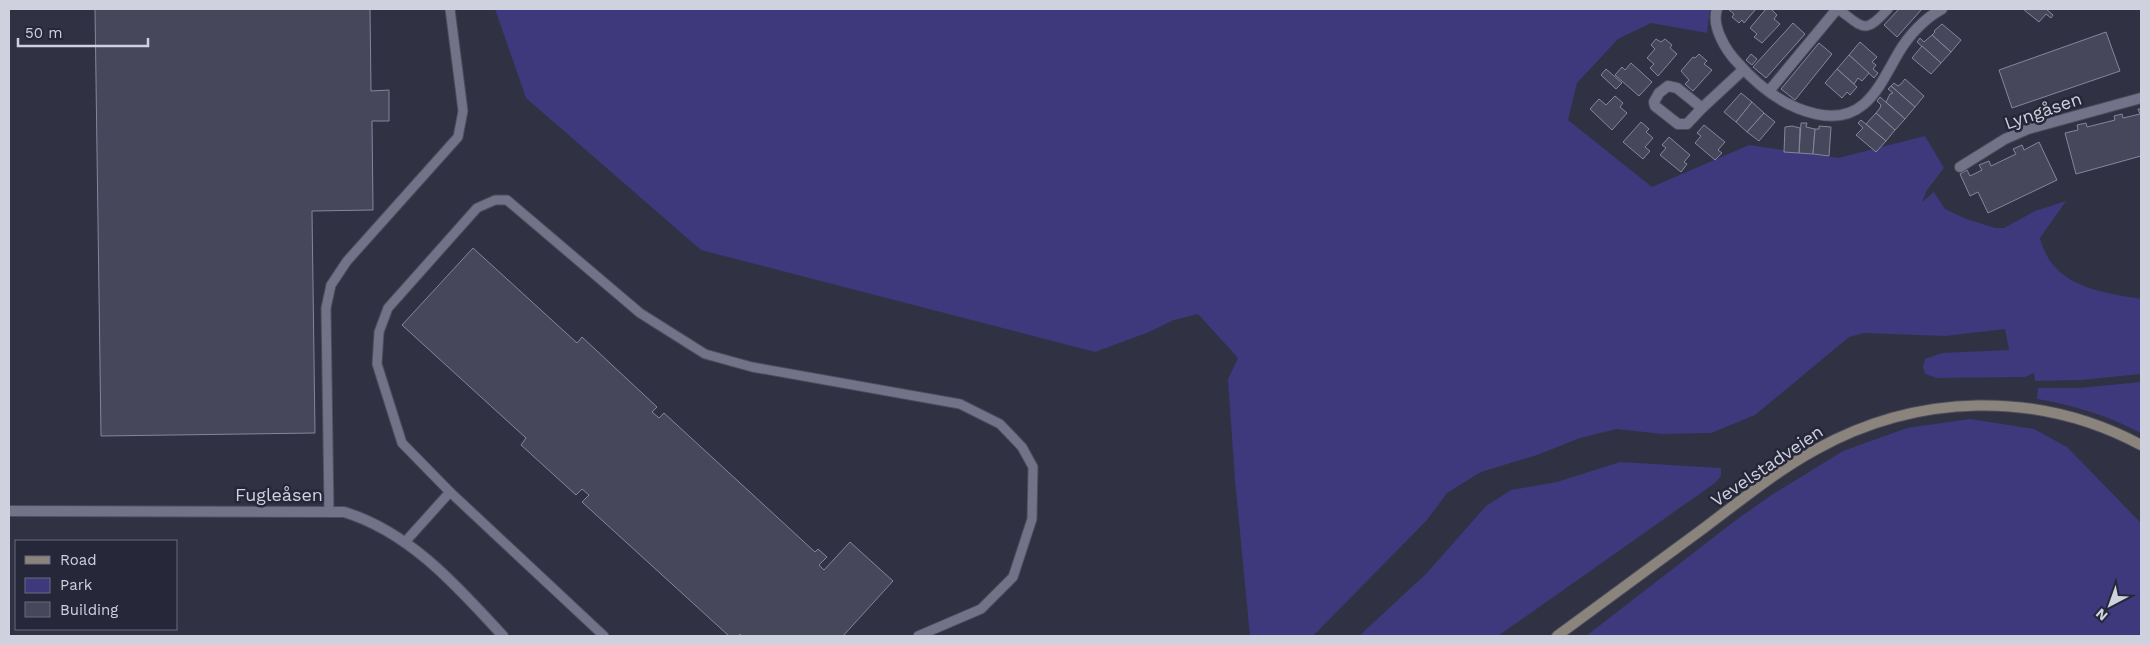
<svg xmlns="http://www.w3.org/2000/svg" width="2150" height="645" viewBox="0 0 2150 645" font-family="'Work Sans',sans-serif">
	<rect width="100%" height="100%" fill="#313144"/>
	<g fill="#3e387c">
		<path d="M495,9H1710L1707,33L1651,23L1618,39L1577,83L1568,120L1652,187L1749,145L1838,158L1925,136L1944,168L1927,190L1922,202L1934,192L1945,209L1964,218L1995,228H2004L2035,211L2066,201L2040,238C2052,287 2100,292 2141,299V374L2081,380L2035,381L2034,373L2025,377L1937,378L1925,374L1923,367L1925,359L1942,353L2009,350L2005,329L1945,336L1864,333L1849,337L1755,415L1711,433L1662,434L1617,429L1580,438L1537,455L1481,472L1447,493L1427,520L1313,636H1250L1235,480L1228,379L1238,358L1198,314L1174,320L1149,332L1095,352L701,250L526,98Z"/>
		<path d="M2141,382V433C2108,416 2074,405 2037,399L2038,388H2079Z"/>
		<path d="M1970,419L2034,429L2067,447L2141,523V636H1586L1736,520L1773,494L1843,451L1907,428Z"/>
		<path d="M1620,462L1721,468V476L1715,483L1498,636H1359L1427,573L1486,506L1511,490L1557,482Z"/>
	</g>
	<g fill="#47475c" stroke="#85869c">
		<path d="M95,9H370L371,91L389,90V121H372L373,210L312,211L315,433L101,436Z"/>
		<path d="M1728,9H1756L1744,23L1742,20L1739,23L1732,17L1734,14Z"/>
		<path d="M1766,9H1771L1777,15L1774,19L1780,24L1762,43L1754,37L1757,34L1750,28Z"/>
		<path d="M1899,9H1922L1897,37L1884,25Z"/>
		<path d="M2023,9H2046L2053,15L2051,18L2046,14L2039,22Z"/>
		<path d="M1793,23L1805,34L1766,78L1753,67Z"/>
		<path d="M1942,24L1961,40L1951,52L1932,35L1935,32L1934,31Z"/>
		<path d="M2106,32L2120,71L2012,108L1999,70Z"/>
		<path d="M1932,35L1951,52L1941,63L1917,42L1920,38L1924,42Z"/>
		<path d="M1656,39L1661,42L1665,39L1672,45L1670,48L1677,54L1658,76L1650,68L1654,64L1647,58L1655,49L1651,45Z"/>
		<path d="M1860,42L1877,57L1872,62L1876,65L1873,69L1878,73L1874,78L1849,55Z"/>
		<path d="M1819,43L1832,54L1795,100L1781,89Z"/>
		<path d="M1922,46L1941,63L1931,74L1912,58Z"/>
		<path d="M1699,54L1707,61L1704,64L1712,70L1693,91L1685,84L1689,80L1681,71L1693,57L1695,58Z"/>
		<path d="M1751,54L1757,59L1752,65L1746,60Z"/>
		<path d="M1849,55L1869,73L1862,81L1858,78L1854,84L1837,69Z"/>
		<path d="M1631,63L1652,82L1639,96L1615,75L1622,67L1625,70Z"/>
		<path d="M1606,69L1622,83L1616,89L1601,75Z"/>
		<path d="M1837,69L1857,87L1850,95L1847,92L1842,98L1825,83Z"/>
		<path d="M1905,79L1924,96L1915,107L1891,86L1894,83L1898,86L1901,84Z"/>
		<path d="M1891,86L1915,107L1905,119L1886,102L1890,94L1893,93L1888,89Z"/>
		<path d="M1741,93L1752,102L1736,122L1724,112Z"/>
		<path d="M1615,96L1623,103L1620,107L1627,113L1612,130L1590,109L1599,99L1606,105Z"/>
		<path d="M1880,97L1905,119L1895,130L1876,113L1880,108L1881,105L1877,101Z"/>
		<path d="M1752,102L1764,113L1747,132L1736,122Z"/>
		<path d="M2138,109H2141V156L2076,174L2065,133L2078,130L2077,125L2086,123L2087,127L2115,120L2114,116L2122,114L2123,118L2140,114Z"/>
		<path d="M1764,113L1775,122L1759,141L1747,132Z"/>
		<path d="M1876,113L1895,130L1886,141L1866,124Z"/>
		<path d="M1861,120L1886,141L1876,152L1856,135L1863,128L1858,123Z"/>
		<path d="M1641,122L1649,129L1646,132L1653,138L1645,147L1650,151L1643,159L1623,142Z"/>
		<path d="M1801,123H1807L1806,127L1815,129L1813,154L1799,153Z"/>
		<path d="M1704,125L1725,142L1718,150L1722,153L1715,160L1695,143L1701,136L1697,133Z"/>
		<path d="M1792,126L1800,128L1799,153L1784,152L1785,127Z"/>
		<path d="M1819,126L1831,127L1829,156L1813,154L1815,129H1819Z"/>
		<path d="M1669,137L1690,155L1684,162L1687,164L1681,172L1660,155L1666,148L1662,145Z"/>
		<path d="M2039,142L2057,180L1988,213L1978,192L1970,196L1960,174L1967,170L1970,176L1982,170L1979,165L1989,161L1991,166L2016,154L2013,149L2022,145L2024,150Z"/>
		<path d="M473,248L577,343L582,337L657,407L652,412L659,418L664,413L815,552L818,549L827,557L819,565L824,570L850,542L893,581L843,636H742L740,634L739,636H729L582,502L589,495L582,489L576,495L521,445L526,438L402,325Z"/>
	</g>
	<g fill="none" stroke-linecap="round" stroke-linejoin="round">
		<defs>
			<g id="lane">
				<path d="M1838,9C1864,28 1864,35 1888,9"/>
				<path d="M329,511L326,308L331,285L347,261L458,137L463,111L450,9"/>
				<path d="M405,542L450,492"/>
				<path d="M604,636L450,492L402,443L377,364L379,332L388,308L477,208L495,200H507L640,313L705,354L752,367L960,404L1000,424L1022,447L1033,467L1032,519L1013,577L981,609L918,636"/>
			</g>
			<g id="street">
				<path d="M1717,9C1711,26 1726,51 1738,63C1759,87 1785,107 1816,114C1865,125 1879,86 1899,52C1909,35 1925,18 1942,9"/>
				<path d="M1668,86L1677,88L1702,108L1687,124H1678L1655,106L1654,102L1659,93Z"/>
				<path d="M1769,91L1837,9"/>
				<path d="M1702,108L1743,70"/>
				<path d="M1960,167L2005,139L2028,129L2141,98"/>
				<path d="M9,511L344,512C410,532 458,587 503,636"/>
			</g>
			<path id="secondary" d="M1557,636C1606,600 1655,564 1704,528C1740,501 1775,472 1815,450C1917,393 2038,390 2141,445"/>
		</defs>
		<use href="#lane" stroke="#4c4d5c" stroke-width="11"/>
		<use href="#street" stroke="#4c4d5c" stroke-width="12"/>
		<use href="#secondary" stroke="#4c4d5c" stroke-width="12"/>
		<use href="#lane" stroke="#727389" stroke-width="9"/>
		<use href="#street" stroke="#727389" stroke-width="10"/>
		<use href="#secondary" stroke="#8b847d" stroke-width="10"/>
	</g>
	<g text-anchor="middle" stroke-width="5" stroke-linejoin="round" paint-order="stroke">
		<g font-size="18" fill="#d0d1de" stroke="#27273a">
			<text transform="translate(2043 111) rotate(-19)" y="6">Lyngåsen</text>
			<text transform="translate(1767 466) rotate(-34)" y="6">Vevelstadveien</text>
			<text x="279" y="501">Fugleåsen</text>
		</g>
	</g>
	<rect width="2150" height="645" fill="none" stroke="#d0d1de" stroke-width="20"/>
	<rect x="15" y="540" width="162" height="90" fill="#27273a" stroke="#6b6b7c"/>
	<rect x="25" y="556" width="25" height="8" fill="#8b847d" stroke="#6b6b7c"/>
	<text x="60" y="565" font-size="15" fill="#d0d1de">Road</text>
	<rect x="25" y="578" width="25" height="15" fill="#3e387c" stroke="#6b6b7c"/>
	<text x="60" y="590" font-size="15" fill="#d0d1de">Park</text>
	<rect x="25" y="602" width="25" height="15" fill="#47475c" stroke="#6b6b7c"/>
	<text x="60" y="615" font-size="15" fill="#d0d1de">Building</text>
	<g transform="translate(2110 605) rotate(221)" stroke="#27273a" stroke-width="4" paint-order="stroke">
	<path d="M0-4L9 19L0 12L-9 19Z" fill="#d0d1de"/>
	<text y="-8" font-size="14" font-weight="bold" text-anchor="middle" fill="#d0d1de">N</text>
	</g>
	<path d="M18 38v8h130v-8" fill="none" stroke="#d0d1de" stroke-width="2.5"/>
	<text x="25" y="38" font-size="15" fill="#d0d1de" stroke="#27273a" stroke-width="4" paint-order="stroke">50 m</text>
</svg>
